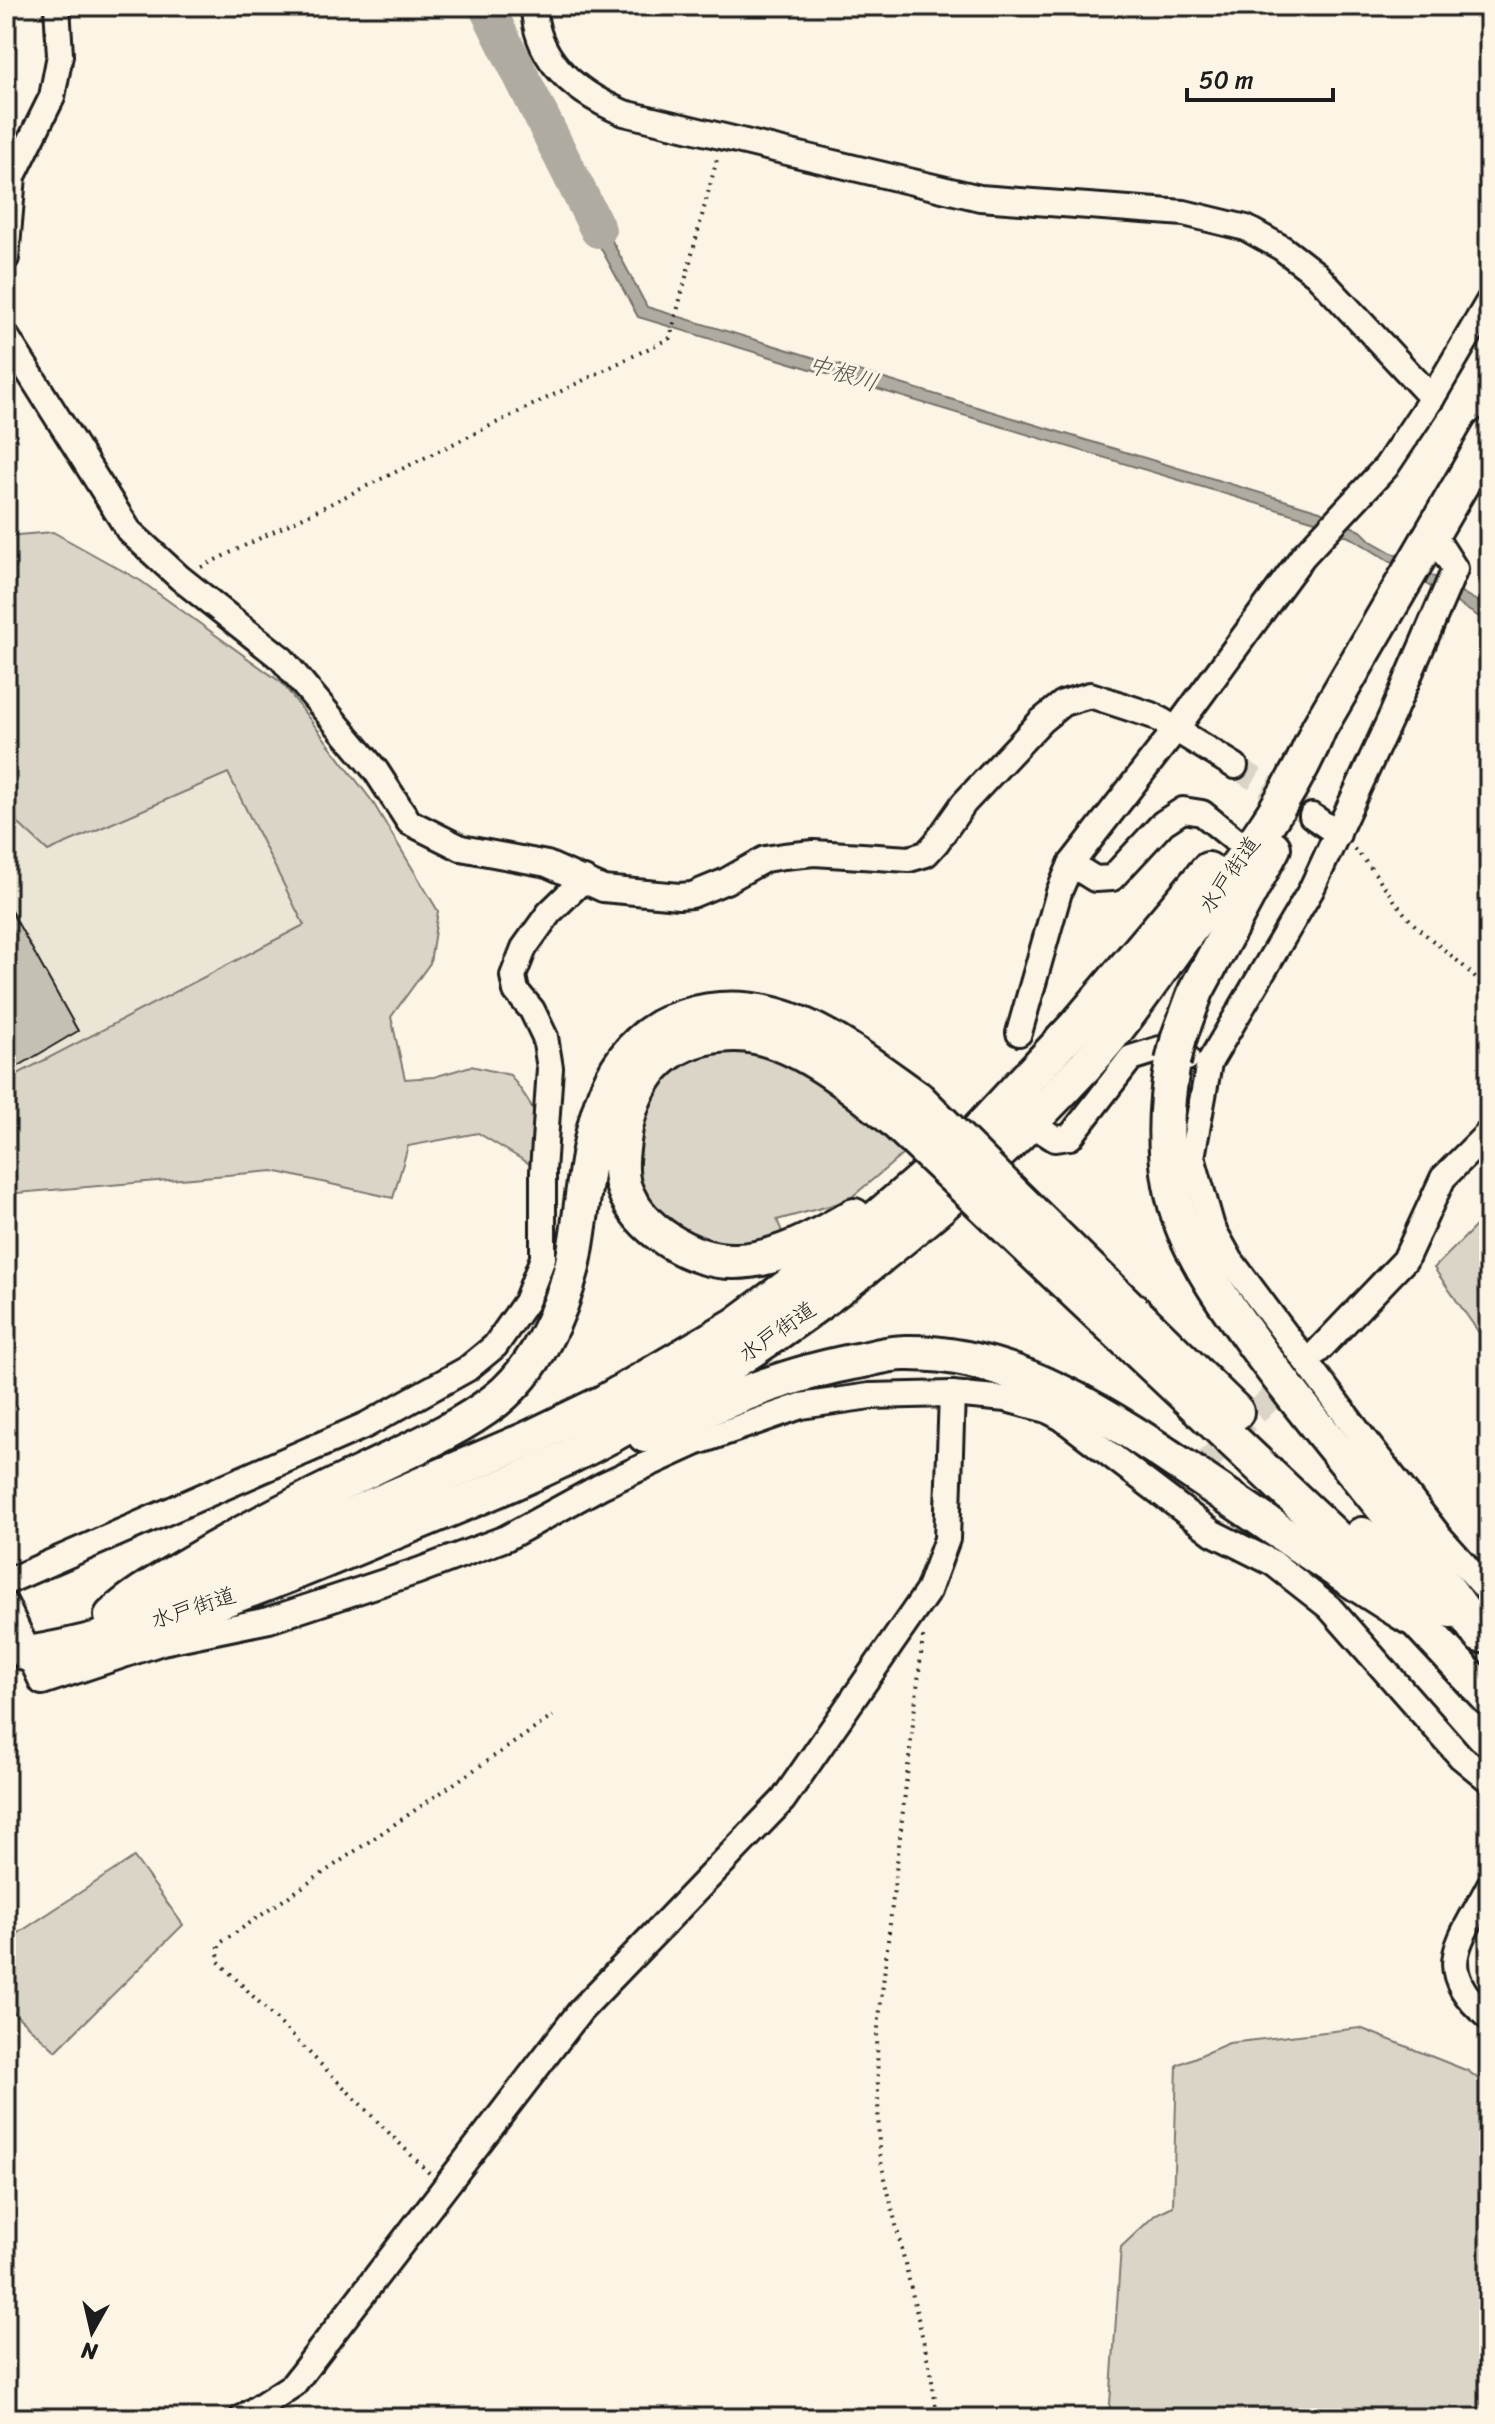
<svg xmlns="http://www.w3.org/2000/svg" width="1495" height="2424" viewBox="0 0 1495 2424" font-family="Sriracha,'Klee One',sans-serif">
	<rect width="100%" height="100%" fill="#fcf5e5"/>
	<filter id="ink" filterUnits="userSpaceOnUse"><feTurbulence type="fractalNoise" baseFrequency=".0125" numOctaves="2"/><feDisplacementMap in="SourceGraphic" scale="16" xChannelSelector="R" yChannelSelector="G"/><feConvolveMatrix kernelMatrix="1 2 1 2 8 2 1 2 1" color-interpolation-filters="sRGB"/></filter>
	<g filter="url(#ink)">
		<path fill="#ebe5d6" d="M228,773L304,925L6,1080V812L49,851Z"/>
		<g fill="#dbd5c8" stroke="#7c7872" stroke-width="2">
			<path d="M53,532L141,581L282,683L372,801L438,911L430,963L391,1017L405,1079L434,1077L471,1066L510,1075C538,1113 543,1119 533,1166L478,1133L408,1146L393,1198L273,1171L6,1194V1080L304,925L228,773L48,851L6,812V536Z"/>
			<path d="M756,1047L798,1062L908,1150L847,1201L777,1220L786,1241L757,1247L702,1243L647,1204L636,1180L641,1103L677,1062L715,1048Z"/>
			<path d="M1489,1213V1347L1434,1268Z"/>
			<path d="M134,1857L183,1925L56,2051L6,2006V1911L17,1934Z"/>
			<path d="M1360,2028L1468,2071L1489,2087V2418H1109L1121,2247L1156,2214L1173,2206L1177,2065L1229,2043Z"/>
		</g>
		<path fill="#b0aba1" stroke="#75726c" stroke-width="2" d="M583,186L647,307L1320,511L1361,531L1371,541L1477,601L1489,610V623L1355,540L1315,521L638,317L570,191Z"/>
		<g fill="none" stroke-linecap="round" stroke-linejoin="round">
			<path stroke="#b0aba1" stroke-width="36" d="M486,6L598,230"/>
		</g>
		<path fill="#c4c0b3" stroke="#1c1c1c" stroke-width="2" d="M6,902L78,1031L17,1067L6,1048Z"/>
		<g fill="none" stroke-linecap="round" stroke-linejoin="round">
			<g stroke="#dad4c7" stroke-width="24" stroke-dasharray="24 12" stroke-linecap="butt">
				<path d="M1235,766L1312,816"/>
				<path d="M1179,1489L1294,1375"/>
			</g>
			<defs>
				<g id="minor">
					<path d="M534,6C535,61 577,93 624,113L980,198L1184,213L1246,228L1282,248L1316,274L1432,398"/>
					<path d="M6,258L13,176L52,97L60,55L57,6"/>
					<path d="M6,336L129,531L180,578L282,659L376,771L409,822L461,848L547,864L603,889L679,896L692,895L726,881L765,859L784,856L814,853L909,859L926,854L936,843L964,803L1041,721L1063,703L1090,695L1154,716L1235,766"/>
					<path d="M1434,536L1455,569L1392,715L1311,890L1209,1063L1192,1157L1212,1227L1231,1261L1360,1434L1440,1537L1489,1592"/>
					<path d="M1312,816L1338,834"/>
					<path d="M1071,864L1095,879L1112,878L1163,823L1183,810L1202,813L1234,839"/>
					<path d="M1019,1033L1059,892L1071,864L1176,729L1303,556L1386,467L1432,398L1489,301"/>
					<path d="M1030,1123L1055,1139L1070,1137L1131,1058L1160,1049L1187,1058"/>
					<path d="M1318,1351L1405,1260L1443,1178L1489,1132"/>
					<path d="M6,1582L366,1425L467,1369L495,1346L526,1302L543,1258V1171L550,1068L545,1037L532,1010L516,991L513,976L524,948L549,913L584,879"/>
					<path d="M6,1605L42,1682L162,1642L269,1620L418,1571L506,1538L603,1485L695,1443L801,1406L870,1396L952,1394L1006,1399L1047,1410L1062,1418L1213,1533L1273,1563L1329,1607L1461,1757L1489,1780"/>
					<path d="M1489,1886C1460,1943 1430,1968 1489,2018"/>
					<path d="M242,2418L293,2385L581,2010L783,1800L928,1591L947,1539L952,1394"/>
				</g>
				<g id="highway">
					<path d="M1179,1037L1196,991L1273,848"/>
					<path d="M1173,1062C1163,1117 1163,1177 1184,1229C1202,1273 1230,1310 1257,1348C1328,1446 1411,1534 1480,1635"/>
					<path d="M1013,1194L1236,1412"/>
					<path d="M854,1216C819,1236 777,1261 735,1261C692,1262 639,1230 624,1188C618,1169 622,1147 625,1128C637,1069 672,1035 734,1034C790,1033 853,1086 893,1119"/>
					<path d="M996,1217L1365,1565L1489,1698"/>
					<path d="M645,1435C716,1404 786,1373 863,1360C876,1357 891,1353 905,1353C1020,1351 1121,1424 1212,1486C1278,1530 1342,1576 1410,1617"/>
					<path d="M1362,1535L1450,1610"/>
					<path d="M161,1597L528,1439L605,1402L736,1325L855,1237L978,1131L1076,1026L1208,870"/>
					<path d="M112,1616C132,1597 157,1583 181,1569C242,1532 304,1500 368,1470C411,1449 457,1430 495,1401C536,1369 560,1315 572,1267C591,1182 580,1050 684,1017C777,988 846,1048 918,1099"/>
					<path d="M28,1654C136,1637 263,1586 364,1544C447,1510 534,1477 613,1434C788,1338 949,1213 1085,1066C1122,1026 1153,979 1185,935C1234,871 1289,803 1319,728L1489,436"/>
				</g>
			</defs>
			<use href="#minor" stroke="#1c1c1c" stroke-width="30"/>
			<use href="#highway" stroke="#1c1c1c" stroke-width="40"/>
			<g stroke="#1c1c1c" stroke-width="4" stroke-dasharray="2 6" stroke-linecap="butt">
				<path d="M201,567L670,338L718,155"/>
				<path d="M1354,849C1378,872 1393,904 1417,927C1442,950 1471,967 1489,996"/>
				<path d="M923,1637L877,2036L879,2153L930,2369L938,2418"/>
				<path d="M429,2173L218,1961L219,1944L553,1716"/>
			</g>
			<use href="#minor" stroke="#fcf5e5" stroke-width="24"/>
			<use href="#highway" stroke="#fcf5e5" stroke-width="34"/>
			<defs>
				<g id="highway-bridge">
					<path d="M1173,1062L1179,1037"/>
					<path d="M918,1099L1013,1194"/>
					<path d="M893,1119L996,1217"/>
				</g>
			</defs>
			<use href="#highway-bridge" stroke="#1c1c1c" stroke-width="40" stroke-linecap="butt"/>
			<use href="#highway-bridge" stroke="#fcf5e5" stroke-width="34"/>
		</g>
	</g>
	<g text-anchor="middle" stroke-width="6" stroke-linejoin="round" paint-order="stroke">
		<g font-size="22" fill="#1c1c1c" stroke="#fcf5e5">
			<text transform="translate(1229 874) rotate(-55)" y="8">水戸街道</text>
			<text transform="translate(777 1331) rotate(-35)" y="8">水戸街道</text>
			<text transform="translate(193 1607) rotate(-18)" y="8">水戸街道</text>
		</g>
		<g font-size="24" font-style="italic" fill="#575551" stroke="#fcf5e5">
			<text transform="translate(843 373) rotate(17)" y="8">中根川</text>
		</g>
	</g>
	<rect width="1495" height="2424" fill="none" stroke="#fcf5e5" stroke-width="32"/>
	<rect x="16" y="16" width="1463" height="2392" fill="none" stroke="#1c1c1c" stroke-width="3" filter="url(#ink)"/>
	<g transform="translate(92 2332) rotate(188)" stroke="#fcf5e5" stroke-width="6" paint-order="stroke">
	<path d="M0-6L14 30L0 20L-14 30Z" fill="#1c1c1c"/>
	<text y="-12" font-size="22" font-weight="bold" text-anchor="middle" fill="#1c1c1c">N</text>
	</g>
	<path d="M1187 88v12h146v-12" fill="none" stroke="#1c1c1c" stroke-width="4"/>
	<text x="1199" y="88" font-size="24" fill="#1c1c1c" stroke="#fcf5e5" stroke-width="6" paint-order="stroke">50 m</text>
</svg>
